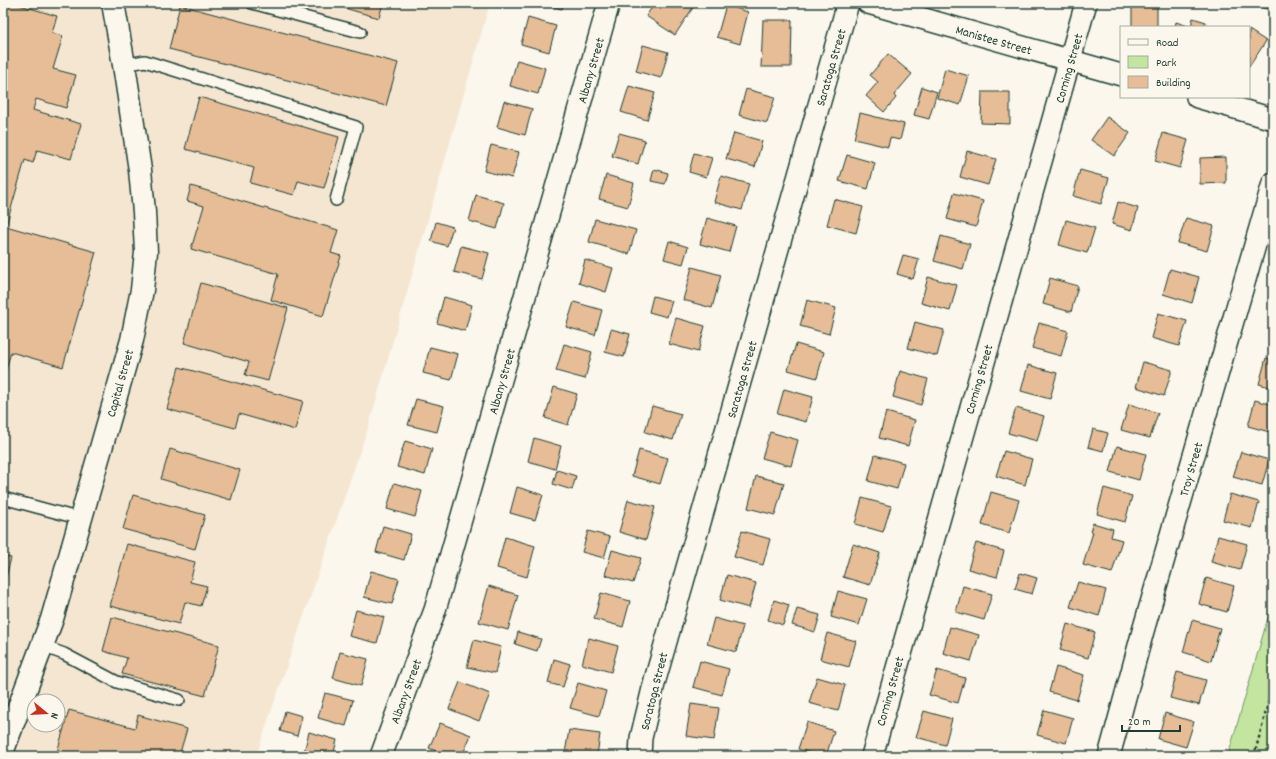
<svg xmlns="http://www.w3.org/2000/svg" width="1276" height="759" viewBox="0 0 1276 759" font-family="Dekko,sans-serif">
	<rect width="100%" height="100%" fill="#fbf7ec"/>
	<filter id="ink" filterUnits="userSpaceOnUse"><feTurbulence type="fractalNoise" baseFrequency=".025" numOctaves="2"/><feDisplacementMap in="SourceGraphic" scale="8" xChannelSelector="R" yChannelSelector="G"/><feConvolveMatrix kernelMatrix="1 2 1 2 8 2 1 2 1" color-interpolation-filters="sRGB"/></filter>
	<g filter="url(#ink)">
		<path fill="#f5e6d2" fill-rule="evenodd" d="M3,3H490L369,425L256,756H3ZM34,701H58V725H34Z"/>
		<path fill="#c3e59f" stroke="#71916a" d="M1273,600V738L1268,756H1228Z"/>
		<g fill="#e6bd96" stroke="#1f3d34">
			<path d="M3,3H13L57,16L52,33L63,36L53,69L76,75L66,108L36,99L33,110L81,124L71,159L37,150L33,163L25,160L6,226L96,252L63,367L11,352L3,380Z"/>
			<path d="M327,3H383L379,18Z"/>
			<path d="M539,3H564L562,9Z"/>
			<path d="M655,3H690L694,6L675,35L646,16Z"/>
			<path d="M1250,3H1273V11L1250,4Z"/>
			<path d="M180,5L398,63L386,106L169,49Z"/>
			<path d="M726,5L748,12L740,44L717,37Z"/>
			<rect x="1132" y="6" width="25" height="21"/>
			<path d="M528,18L556,26L549,52L521,44Z"/>
			<path d="M1193,18L1206,22L1204,27H1175L1176,22L1191,27Z"/>
			<path d="M763,20H792L791,67H761Z"/>
			<path d="M1249,30L1266,41L1249,67Z"/>
			<path d="M643,45L668,52L661,78L636,71Z"/>
			<path d="M888,54L912,74L894,95L896,98L884,112L866,96L878,82L870,75Z"/>
			<path d="M517,60L545,68L538,94L510,86Z"/>
			<path d="M945,69L969,76L960,105L937,98Z"/>
			<path d="M629,86L655,93L647,120L621,112Z"/>
			<path d="M922,87L937,92L929,119L914,115Z"/>
			<path d="M746,89L775,97L767,123L739,115Z"/>
			<path d="M982,92H1010V124L981,123Z"/>
			<path d="M199,97L339,137L324,188L298,181L294,195L250,183L254,168L185,149Z"/>
			<path d="M504,101L532,109L525,135L497,127Z"/>
			<path d="M860,113L904,124L900,140L890,138L888,147L854,139Z"/>
			<path d="M1107,117L1130,133L1114,156L1091,140Z"/>
			<path d="M619,133L645,140L638,164L612,156Z"/>
			<path d="M734,133L762,141L755,167L726,159Z"/>
			<path d="M1163,133L1188,140L1180,168L1155,161Z"/>
			<path d="M491,145L519,152L512,178L484,171Z"/>
			<path d="M967,151L996,159L988,185L960,177Z"/>
			<path d="M694,153L712,158L706,177L689,172Z"/>
			<path d="M847,155L875,163L868,189L839,181Z"/>
			<path d="M1226,157V183L1200,184V158Z"/>
			<path d="M654,169L668,173L665,184L651,181Z"/>
			<path d="M1080,170L1109,178L1101,204L1073,196Z"/>
			<path d="M606,175L634,183L628,207L599,199Z"/>
			<path d="M721,176L749,184L742,210L714,202Z"/>
			<path d="M191,186L338,230L331,253L341,256L323,316L271,300L278,274L191,249L204,206L187,201Z"/>
			<path d="M954,193L983,201L976,227L947,219Z"/>
			<path d="M476,195L504,203L497,229L469,221Z"/>
			<path d="M834,199L863,207L856,233L827,225Z"/>
			<path d="M1118,202L1138,208L1132,230L1112,224Z"/>
			<path d="M707,218L736,226L729,252L700,244Z"/>
			<path d="M1186,218L1214,226L1207,251L1178,243Z"/>
			<path d="M595,219L636,230L629,254L589,242Z"/>
			<path d="M1066,220L1095,228L1087,253L1059,245Z"/>
			<path d="M436,222L453,227L447,246L431,241Z"/>
			<path d="M941,236L970,244L963,269L934,261Z"/>
			<path d="M669,241L688,247L683,264L664,259Z"/>
			<path d="M461,246L489,253L482,279L454,272Z"/>
			<path d="M903,255L919,259L913,279L897,274Z"/>
			<path d="M585,260L613,268L606,292L579,283Z"/>
			<path d="M692,267L721,275L712,308L683,300Z"/>
			<path d="M1170,269L1199,277L1192,303L1163,294Z"/>
			<path d="M928,277L957,285L950,311L921,303Z"/>
			<path d="M1050,278L1078,286L1071,312L1043,304Z"/>
			<path d="M201,283L288,308L268,381L245,375L249,362L184,343Z"/>
			<path d="M653,296L672,301L667,317L649,312Z"/>
			<path d="M444,297L472,305L465,331L437,323Z"/>
			<path d="M807,300L836,308L829,334L800,326Z"/>
			<path d="M574,302L602,310L595,335L566,327Z"/>
			<path d="M1158,313L1187,321L1179,346L1151,338Z"/>
			<path d="M676,318L705,326L698,352L669,344Z"/>
			<path d="M915,322L944,330L937,356L908,348Z"/>
			<path d="M1039,323L1068,331L1061,356L1032,348Z"/>
			<path d="M611,329L630,334L624,357L605,352Z"/>
			<path d="M564,344L592,352L585,379L556,371Z"/>
			<path d="M796,344L824,352L817,378L788,370Z"/>
			<path d="M430,347L458,354L451,380L423,373Z"/>
			<path d="M1266,358L1273,360V388L1259,384Z"/>
			<path d="M1143,362L1172,370L1164,396L1136,387Z"/>
			<path d="M1028,365L1057,373L1050,399L1021,391Z"/>
			<path d="M179,367L303,401L295,430L239,414L235,428L167,409Z"/>
			<path d="M900,371L928,379L921,405L893,397Z"/>
			<path d="M554,387L577,394L568,425L545,418Z"/>
			<path d="M784,389L813,397L806,422L777,414Z"/>
			<path d="M416,399L444,406L437,432L408,425Z"/>
			<path d="M1255,400L1273,405V433L1248,426Z"/>
			<path d="M1129,404L1158,413L1150,438L1121,430Z"/>
			<path d="M652,406L681,414L673,440L645,432Z"/>
			<path d="M1016,408L1044,416L1037,441L1008,433Z"/>
			<path d="M886,412L915,420L908,446L879,438Z"/>
			<path d="M1093,429L1108,433L1103,451L1088,447Z"/>
			<path d="M770,432L798,440L791,466L762,458Z"/>
			<path d="M534,438L561,446L555,469L528,461Z"/>
			<path d="M405,441L432,449L425,475L397,467Z"/>
			<path d="M1117,446L1146,454L1139,480L1110,472Z"/>
			<path d="M170,449L240,470L231,500L161,479Z"/>
			<path d="M639,450L668,458L660,484L632,476Z"/>
			<path d="M1004,451L1032,459L1025,485L996,476Z"/>
			<path d="M1241,452L1269,460L1262,485L1233,477Z"/>
			<path d="M875,455L904,463L897,489L868,481Z"/>
			<path d="M557,470L576,476L572,490L553,484Z"/>
			<path d="M756,476L784,483L775,515L748,508Z"/>
			<path d="M394,483L422,491L415,517L387,509Z"/>
			<path d="M517,487L543,495L535,520L510,513Z"/>
			<path d="M1104,488L1132,496L1125,522L1097,514Z"/>
			<path d="M991,492L1019,500L1009,533L982,525Z"/>
			<path d="M1230,494L1259,502L1252,528L1223,520Z"/>
			<path d="M133,495L205,515L195,549L123,529Z"/>
			<path d="M862,498L891,506L883,532L855,524Z"/>
			<path d="M628,500L655,507L646,540L619,532Z"/>
			<path d="M1093,523L1113,529L1111,537L1122,540L1112,573L1083,565L1093,532L1090,531Z"/>
			<path d="M383,526L411,534L404,560L376,552Z"/>
			<path d="M588,531L610,537L604,558L582,552Z"/>
			<path d="M742,531L770,539L763,565L734,557Z"/>
			<path d="M1218,536L1247,544L1240,570L1211,562Z"/>
			<path d="M505,537L535,546L527,577L497,568Z"/>
			<path d="M976,543L1004,551L997,577L968,569Z"/>
			<path d="M127,544L195,562L190,582L207,586L201,606L185,602L179,624L110,606Z"/>
			<path d="M853,544L880,553L870,585L843,577Z"/>
			<path d="M612,550L641,558L633,583L605,575Z"/>
			<path d="M3,556L11,558L5,581L3,580Z"/>
			<path d="M371,571L399,579L392,604L364,597Z"/>
			<path d="M1020,573L1037,578L1032,594L1015,589Z"/>
			<path d="M727,575L756,583L749,608L720,600Z"/>
			<path d="M1206,578L1234,586L1227,612L1199,604Z"/>
			<path d="M1078,582L1106,590L1099,616L1070,607Z"/>
			<path d="M489,586L518,595L508,630L479,622Z"/>
			<path d="M963,586L992,594L984,620L956,612Z"/>
			<path d="M838,591L867,599L859,625L831,617Z"/>
			<path d="M601,593L630,601L623,627L594,619Z"/>
			<path d="M774,600L789,605L783,625L768,620Z"/>
			<path d="M797,609L820,615L815,632L792,625Z"/>
			<path d="M356,610L384,617L377,643L349,636Z"/>
			<path d="M112,617L219,645L205,696L122,674L127,658L103,651Z"/>
			<path d="M714,618L743,626L736,652L707,644Z"/>
			<path d="M1192,620L1220,628L1211,661L1183,652Z"/>
			<path d="M1067,624L1095,632L1088,658L1060,650Z"/>
			<path d="M950,627L979,635L971,661L943,653Z"/>
			<path d="M518,632L541,639L537,651L515,644Z"/>
			<path d="M827,633L856,641L849,667L820,659Z"/>
			<path d="M589,638L618,646L611,672L582,664Z"/>
			<path d="M474,640L501,647L495,673L467,667Z"/>
			<path d="M340,652L368,659L361,686L333,678Z"/>
			<path d="M554,659L570,664L563,687L548,683Z"/>
			<path d="M700,661L729,669L722,695L693,687Z"/>
			<path d="M1056,667L1084,675L1077,700L1049,692Z"/>
			<path d="M937,670L965,678L958,703L929,695Z"/>
			<path d="M1177,672L1206,680L1199,705L1170,698Z"/>
			<path d="M817,677L845,685L838,711L809,703Z"/>
			<path d="M460,682L490,694L479,721L449,709Z"/>
			<path d="M578,683L606,691L599,716L570,708Z"/>
			<path d="M325,693L353,700L346,726L318,718Z"/>
			<path d="M691,704L719,708L714,740L686,736Z"/>
			<path d="M69,710L135,728L138,715L187,729L179,756H56Z"/>
			<path d="M1044,710L1073,718L1066,743L1037,735Z"/>
			<path d="M285,711L302,716L297,736L280,731Z"/>
			<path d="M924,711L952,719L945,745L916,737Z"/>
			<path d="M1165,713L1194,722L1186,747L1158,739Z"/>
			<path d="M807,722L834,731L826,756H820L798,749Z"/>
			<path d="M440,723L471,735L462,756H448L429,748Z"/>
			<path d="M569,730L600,734L597,756H584L565,753Z"/>
			<path d="M309,732L337,740L333,756H303Z"/>
		</g>
		<g fill="none" stroke-linecap="round" stroke-linejoin="round">
			<defs>
				<g id="service">
					<path d="M252,3L360,32"/>
					<path d="M124,65L145,61L356,127L336,200"/>
					<path d="M3,498L81,519"/>
					<path d="M42,646L64,654L117,682L179,700"/>
				</g>
				<g id="minor">
					<path d="M868,3L1121,75"/>
					<path d="M1197,97L1273,119"/>
					<path d="M381,756L435,610L609,3"/>
					<path d="M640,756L641,738L655,680L848,3"/>
					<path d="M872,756L1086,3"/>
					<path d="M1109,756L1143,631L1273,183"/>
				</g>
				<path id="tertiary" d="M3,750L52,619L132,340L142,290L146,252L144,212L140,170L124,65L113,3"/>
			</defs>
			<use href="#service" stroke="#1f3d34" stroke-width="14"/>
			<use href="#minor" stroke="#1f3d34" stroke-width="24"/>
			<use href="#tertiary" stroke="#1f3d34" stroke-width="25"/>
			<path stroke="#1f3d34" stroke-width="2.5" stroke-dasharray="3 3" stroke-linecap="butt" d="M1254,756L1268,704L1273,676"/>
			<use href="#service" stroke="#fbf7ec" stroke-width="11"/>
			<use href="#minor" stroke="#fbf7ec" stroke-width="21"/>
			<use href="#tertiary" stroke="#fbf7ec" stroke-width="22"/>
		</g>
	</g>
	<g text-anchor="middle" stroke-width="4" stroke-linejoin="round" paint-order="stroke">
		<g font-size="13" fill="#1f3d34" stroke="#fbf7ec">
			<text transform="translate(994 39) rotate(16)" y="5">Manistee Street</text>
			<text transform="translate(830 67) rotate(-74)" y="5">Saratoga Street</text>
			<text transform="translate(1068 68) rotate(-74)" y="5">Corning Street</text>
			<text transform="translate(590 70) rotate(-74)" y="5">Albany Street</text>
			<text transform="translate(741 379) rotate(-74)" y="5">Saratoga Street</text>
			<text transform="translate(978 379) rotate(-74)" y="5">Corning Street</text>
			<text transform="translate(501 381) rotate(-74)" y="5">Albany Street</text>
			<text transform="translate(119 383) rotate(-74)" y="5">Capital Street</text>
			<text transform="translate(1190 469) rotate(-74)" y="5">Troy Street</text>
			<text transform="translate(405 691) rotate(-70)" y="5">Albany Street</text>
			<text transform="translate(653 691) rotate(-76)" y="5">Saratoga Street</text>
			<text transform="translate(889 691) rotate(-74)" y="5">Corning Street</text>
		</g>
	</g>
	<rect width="1276" height="759" fill="none" stroke="#fbf7ec" stroke-width="16"/>
	<rect x="8" y="8" width="1260" height="743" fill="none" stroke="#1f3d34" stroke-width="1.5" filter="url(#ink)"/>
	<rect x="1120" y="26" width="130" height="72" fill="#fbf7ec" stroke="#a3ada2"/>
	<rect x="1128" y="39" width="20" height="6" fill="#fbf7ec" stroke="#a3ada2"/>
	<text x="1156" y="46" font-size="12" fill="#1f3d34">Road</text>
	<rect x="1128" y="56" width="20" height="12" fill="#c3e59f" stroke="#a3ada2"/>
	<text x="1156" y="66" font-size="12" fill="#1f3d34">Park</text>
	<rect x="1128" y="76" width="20" height="12" fill="#e6bd96" stroke="#a3ada2"/>
	<text x="1156" y="86" font-size="12" fill="#1f3d34">Building</text>
	<g transform="translate(46 713) rotate(108)"><circle r="19" fill="#fbf7ec" stroke="#a3ada2"/>
	<path d="M0-3L7 15L0 10L-7 15Z" fill="#c8321e"/>
	<text y="-6" font-size="11" font-weight="bold" text-anchor="middle" fill="#1f3d34">N</text>
	</g>
	<path d="M1122 725v6h58v-6" fill="none" stroke="#1f3d34" stroke-width="2"/>
	<text x="1128" y="725" font-size="12" fill="#1f3d34" stroke="#fbf7ec" stroke-width="3" paint-order="stroke">20 m</text>
</svg>
